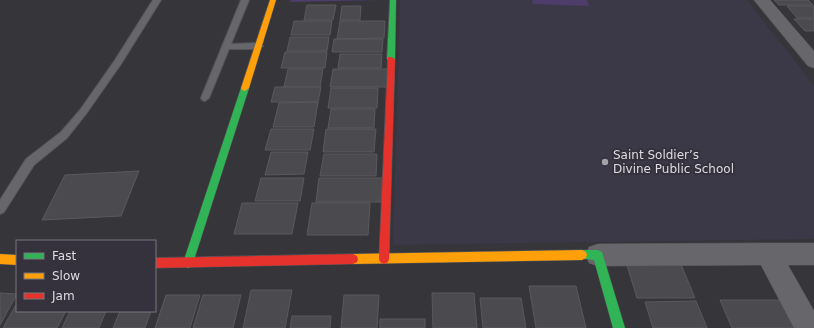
<svg xmlns="http://www.w3.org/2000/svg" width="814" height="328" viewBox="0 0 814 328" font-family="'DejaVu Sans',sans-serif">
	<rect width="100%" height="100%" fill="#36353a"/>
	<path fill="#3b3847" d="M400,0H747L814,85V239L393,245Z"/>
	<g fill="#4c3d6b">
		<path d="M291,0H381L290,2Z"/>
		<path d="M532,0H587L589,6L533,4Z"/>
	</g>
	<g fill="#4b4a4f" stroke="#5a595d">
		<path d="M774,0H808L813,5H779Z"/>
		<path d="M307,5H336L333,20H304Z"/>
		<path d="M342,6H361L360,20H340Z"/>
		<path d="M787,6H814V18H797Z"/>
		<path d="M794,19H814V31H805Z"/>
		<path d="M294,21H332L330,35H291Z"/>
		<path d="M340,21H385L384,38L337,39Z"/>
		<path d="M290,37H329L327,51H287Z"/>
		<path d="M334,39H383L382,52H332Z"/>
		<path d="M285,52H327L325,68H281Z"/>
		<path d="M340,54H382L381,68H338Z"/>
		<path d="M288,69H323L320,87H284Z"/>
		<path d="M333,69H390L389,87H330Z"/>
		<path d="M275,87H321L318,102H271Z"/>
		<path d="M331,88H378L377,108H328Z"/>
		<path d="M318,102L314,127H273L279,103Z"/>
		<path d="M331,109H375L374,128H328Z"/>
		<path d="M271,129H314L310,150H265Z"/>
		<path d="M326,129H376L374,152H323Z"/>
		<path d="M271,152H308L304,174L265,175Z"/>
		<path d="M324,154H377L376,176H320Z"/>
		<path d="M139,171L121,216L42,220L65,175Z"/>
		<path d="M261,178H304L300,201H255Z"/>
		<path d="M319,178H382L381,202H316Z"/>
		<path d="M242,203H298L292,234H234Z"/>
		<path d="M312,203H370L368,235H307Z"/>
		<path d="M626,262H680L695,298H637Z"/>
		<path d="M529,286H576L586,328H536Z"/>
		<path d="M251,290H292L285,328H243Z"/>
		<path d="M0,293L17,294L0,325Z"/>
		<path d="M432,293H474L477,328H433Z"/>
		<path d="M166,295H200L190,328H155Z"/>
		<path d="M203,295H241L233,328H193Z"/>
		<path d="M344,295H379L377,328H341Z"/>
		<path d="M480,298H521L526,328H483Z"/>
		<path d="M720,300H785L799,328H732Z"/>
		<path d="M696,301L707,328H653L645,302Z"/>
		<path d="M17,303V311H66L57,328H3Z"/>
		<path d="M70,311H106L99,328H62Z"/>
		<path d="M120,311H151L145,328H113Z"/>
		<path d="M292,316H331L330,328H290Z"/>
		<rect x="380" y="319" width="45" height="9"/>
	</g>
	<g fill="none" stroke-linecap="round" stroke-linejoin="round">
		<defs>
			<g id="lane">
				<path d="M153,0H161L121,64L86,114L67,138L34,165L4,212L0,214V200L26,159L61,132L80,110L115,60Z"/>
				<path d="M241,0H249L231,44L259,43L263,46L259,49H229L209,98L205,101L202,100L201,98Z"/>
			</g>
			<g id="street">
				<path d="M754,0H770L814,51V68L808,66Z"/>
				<path d="M767,243H814V265H788L814,311V328H794L761,265L598,266L589,263L586,255L589,247L598,244Z"/>
			</g>
			<g id="fast">
				<path d="M390,0H396L395,59L391,61L387,59Z"/>
				<path d="M245,85L249,88L193,263L192,266L188,268L184,266L183,263L241,88Z"/>
				<path d="M582,250H598L602,252L625,328H613L594,260L578,258L577,255L578,252Z"/>
			</g>
			<g id="slow">
				<path d="M270,0H276L249,88L245,91L242,90L241,88Z"/>
				<path d="M582,250L586,252L587,255L586,258L582,260L353,264L349,262L348,259L349,256L353,254Z"/>
				<path d="M0,254L17,255V265L0,264Z"/>
			</g>
			<g id="jam">
				<path d="M388,57H391L395,59L389,259L388,262L384,264L380,262L379,259Z"/>
				<path d="M353,254L357,256L358,259L357,262L353,264L155,268V258Z"/>
			</g>
		</defs>
		<use href="#lane" stroke="#545358" stroke-width="2"/>
		<use href="#street" stroke="#545358" stroke-width="1"/>
		<use href="#fast" stroke="#545358" stroke-width="1"/>
		<use href="#slow" stroke="#545358" stroke-width="1"/>
		<use href="#jam" stroke="#545358" stroke-width="1"/>
		<use href="#lane" fill="#67666a" fill-rule="evenodd"/>
		<use href="#street" fill="#67666a" fill-rule="evenodd"/>
		<use href="#fast" fill="#30b455" fill-rule="evenodd"/>
		<use href="#slow" fill="#ff9f0a" fill-rule="evenodd"/>
		<use href="#jam" fill="#e5322d" fill-rule="evenodd"/>
	</g>
	<circle fill="#a3a2a8" stroke="#35323d" stroke-width="1.5" cx="605" cy="162" r="4"/>
	<g text-anchor="middle" stroke-width="4" stroke-linejoin="round" paint-order="stroke">
		<g font-size="12" fill="#dddce3" stroke="#35323d" text-anchor="start">
			<text x="613" y="159">Saint Soldier’s<tspan x="613" dy="14">Divine Public School</tspan></text>
		</g>
	</g>
	<rect x="16" y="240" width="140" height="72" fill="#35323d" stroke="#78767f"/>
	<rect x="24" y="253" width="20" height="6" fill="#30b455" stroke="#78767f"/>
	<text x="52" y="260" font-size="12" fill="#dddce3">Fast</text>
	<rect x="24" y="273" width="20" height="6" fill="#ff9f0a" stroke="#78767f"/>
	<text x="52" y="280" font-size="12" fill="#dddce3">Slow</text>
	<rect x="24" y="293" width="20" height="6" fill="#e5322d" stroke="#78767f"/>
	<text x="52" y="300" font-size="12" fill="#dddce3">Jam</text>
</svg>
